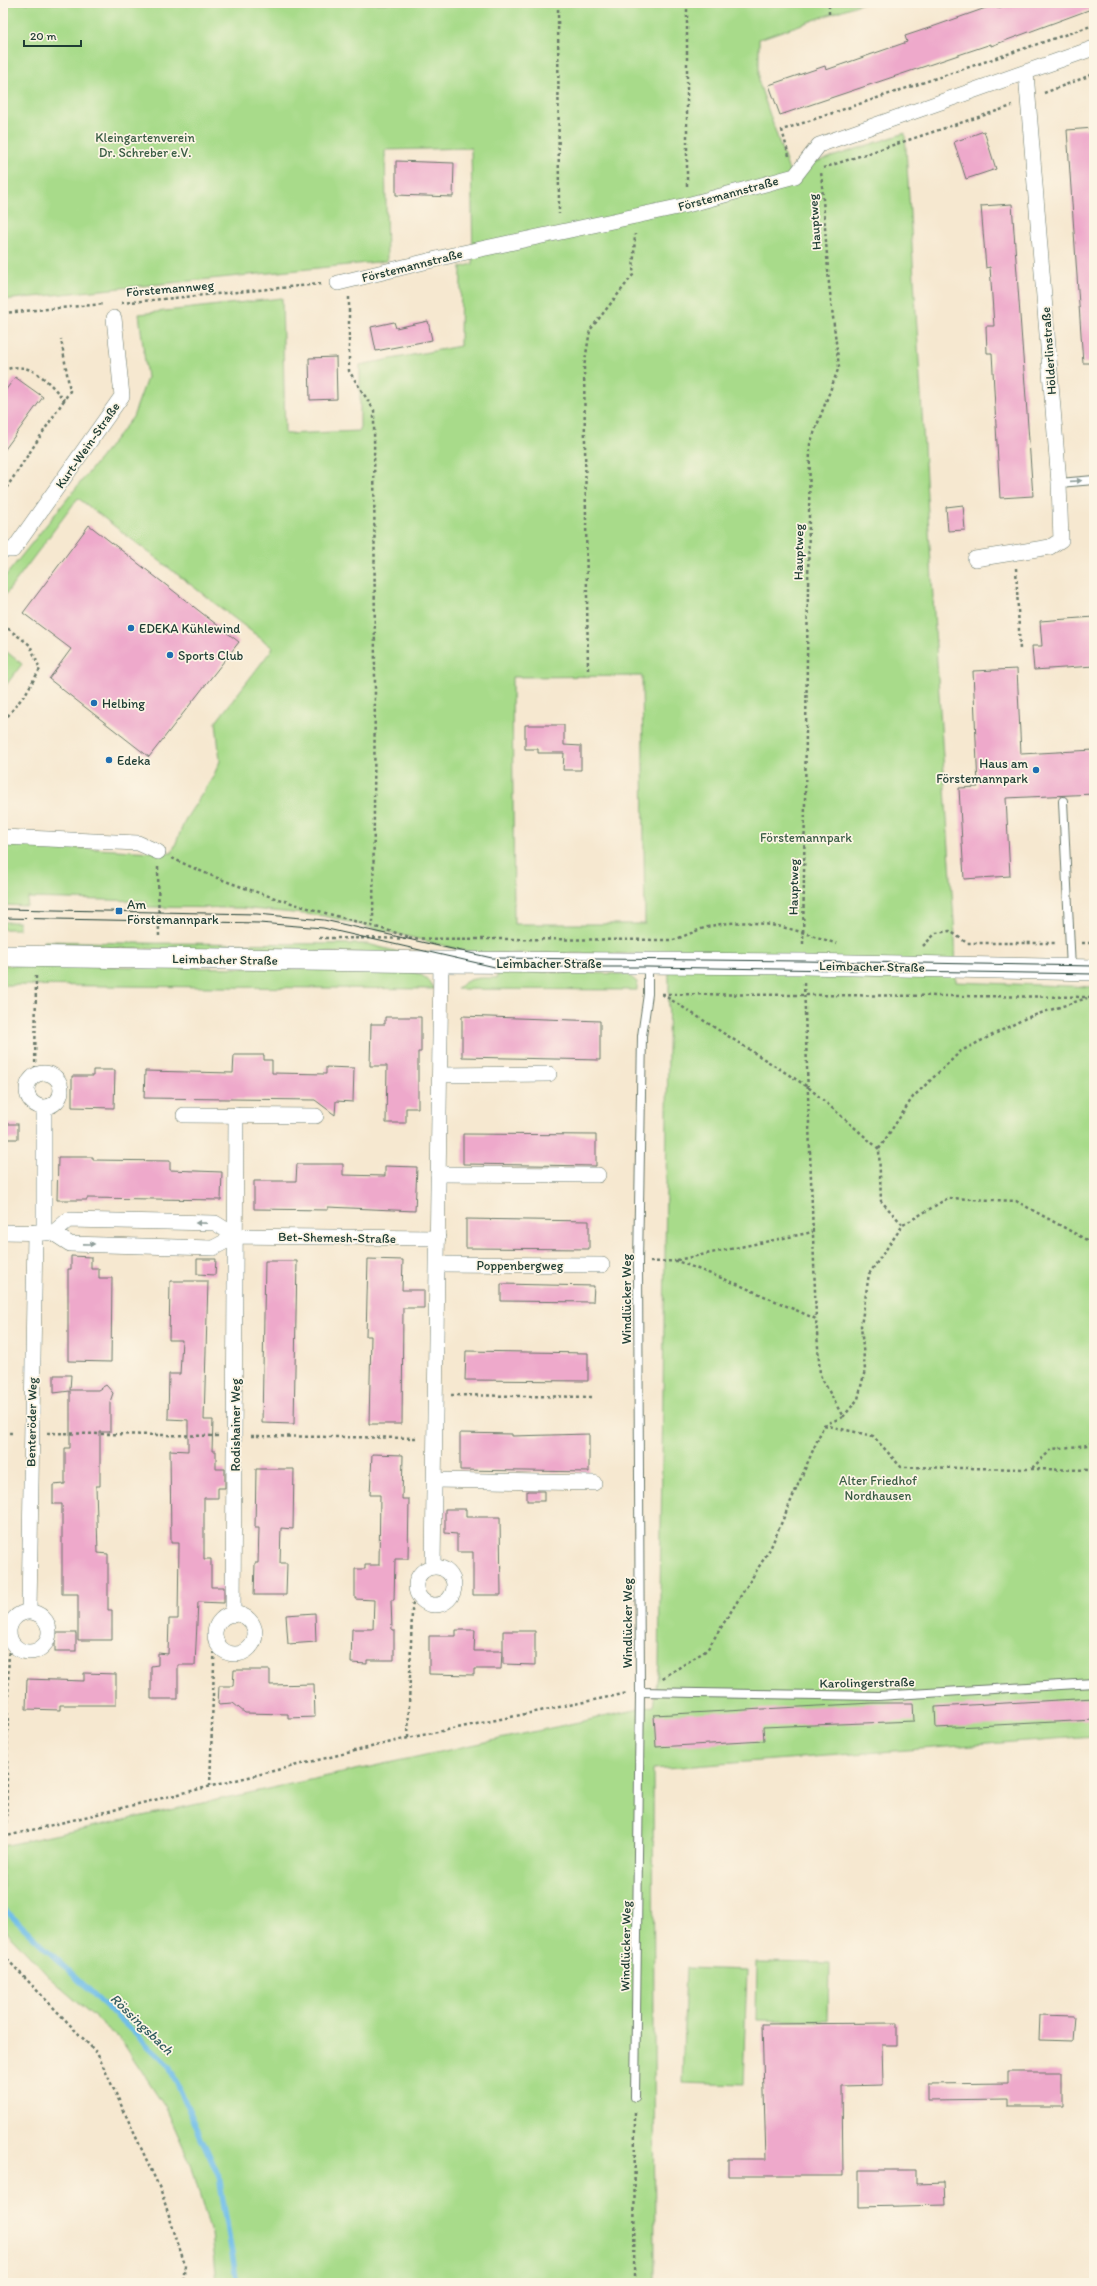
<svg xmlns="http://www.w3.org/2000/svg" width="1097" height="2286" viewBox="0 0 1097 2286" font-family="Itim,sans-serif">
	<rect width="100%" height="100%" fill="#fcf5e5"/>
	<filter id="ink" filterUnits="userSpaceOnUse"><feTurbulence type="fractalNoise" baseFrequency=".025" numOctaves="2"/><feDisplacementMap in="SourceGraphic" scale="8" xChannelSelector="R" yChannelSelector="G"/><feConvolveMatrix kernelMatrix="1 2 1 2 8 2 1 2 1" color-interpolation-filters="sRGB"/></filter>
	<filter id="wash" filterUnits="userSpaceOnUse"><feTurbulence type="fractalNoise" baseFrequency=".012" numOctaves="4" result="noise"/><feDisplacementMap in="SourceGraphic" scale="16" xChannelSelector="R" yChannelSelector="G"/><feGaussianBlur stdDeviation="0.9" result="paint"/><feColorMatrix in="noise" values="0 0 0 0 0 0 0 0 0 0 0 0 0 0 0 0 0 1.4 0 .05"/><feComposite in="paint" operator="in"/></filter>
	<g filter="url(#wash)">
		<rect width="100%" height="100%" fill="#f6e8d0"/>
		<g fill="#a8db8a" stroke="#648c5f" fill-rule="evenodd">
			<path d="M3,3H863L759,39V83L789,171L905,133C922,401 936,668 955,936L956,982L1094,987V1736L653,1769L655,2283H216L211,2234L191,2164L165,2106L121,2040L53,1981L3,1928V1846L653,1706L659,1667L669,981L668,954L474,953L324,916L241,908L146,907V901L28,898L27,906L3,905V844L172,853L185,820L213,777L220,761L216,722L273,648L78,498L3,598V579L133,417L147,378L139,314L282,298L285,434L360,431V365L460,346L461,267L473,264L471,148L385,150L387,261L3,300ZM642,676L645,924H514L512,677Z"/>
			<path d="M3,649L22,664L3,689Z"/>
			<rect x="3" y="922" width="16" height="7"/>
			<path d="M44,941L122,943L368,944L406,954L113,948L88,944L44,943Z"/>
			<path d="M3,965L398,970C415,972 426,973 434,989L3,985Z"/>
			<path d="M497,971L627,974L637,982V990L457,989C469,976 481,978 497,978Z"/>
			<path d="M757,1962L829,1963L828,2021L756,2020Z"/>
			<path d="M686,1968L747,1970L743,2085L682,2083Z"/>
		</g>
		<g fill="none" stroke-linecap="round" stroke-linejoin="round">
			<path stroke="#6fbee9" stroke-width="5.5" d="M3,1908L169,2066L219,2177L237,2283"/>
		</g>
		<g id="blocks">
			<g fill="#eea9cb">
				<path d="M1012,3H1094V8L991,46V44L780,115L769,85L825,66L826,70L907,42L905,36L932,27L997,4L998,8Z"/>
				<path d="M1094,128V363H1083L1067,130Z"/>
				<path d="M984,131L996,169L966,179L954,142Z"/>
				<path d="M396,161L454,163L453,197L396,195Z"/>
				<path d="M1012,204L1033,496L1000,498L992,353H987L986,326H994L990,267L986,268L981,206Z"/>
				<path d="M428,321L432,340L376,351L371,327L394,322L396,328Z"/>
				<path d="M336,357L337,399L310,400L309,358Z"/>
				<path d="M15,377L43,397L3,452V394Z"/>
				<path d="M963,505L965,530L948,531L946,507Z"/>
				<path d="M89,525L239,642L149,757L49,679L71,649L23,613Z"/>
				<path d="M1094,617V666L1034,670L1032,646H1042L1040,621Z"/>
				<path d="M1017,669L1021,754L1094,750V794L1006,798L1010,876L964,879L959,788L978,787L973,671Z"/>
				<path d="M525,725H564V745L581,746V770H563L564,753H538V749H525Z"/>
				<path d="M462,1016L600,1021V1060L462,1057Z"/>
				<path d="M385,1017H421V1052H418V1108H406V1123H386L387,1066H370L371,1024H385Z"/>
				<path d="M234,1055H264V1060H272V1073L326,1074V1067L354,1068L353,1102L336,1101L335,1115L315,1100L144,1098L145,1071L233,1073Z"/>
				<path d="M93,1070H115L114,1108L72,1107V1076H93Z"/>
				<rect x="3" y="1124" width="15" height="15"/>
				<path d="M463,1134L596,1135V1166L463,1164Z"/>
				<path d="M58,1157H93V1160L170,1161V1170L222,1172L221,1200L87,1198V1200H57Z"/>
				<path d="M297,1164H343V1175L385,1176V1166L417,1167L415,1211L328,1207V1210L254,1209V1181H296Z"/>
				<path d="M466,1219L589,1221V1249L466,1248Z"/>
				<path d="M71,1256L91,1257V1269H99V1278H112L111,1362L68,1361V1269H71Z"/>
				<path d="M197,1259H216L215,1275L197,1274Z"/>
				<path d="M368,1259L403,1260L402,1290H424V1308H403L402,1424H369L371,1336H366Z"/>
				<path d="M265,1261H297L294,1424L262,1423Z"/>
				<path d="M170,1281H208L204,1420H213L212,1451H216V1469H225V1488H218V1498H204V1559H211V1587H224V1603L198,1602L195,1665H178V1699H151V1666L158,1665V1653L168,1654L169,1619H178L179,1543H171L170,1450L188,1451V1420L168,1419L169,1374H180L182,1340H169Z"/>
				<path d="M501,1284L594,1286L593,1302L501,1301Z"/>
				<path d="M466,1351L588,1353V1381L465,1380Z"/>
				<path d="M54,1375H71L70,1390H98L106,1385L113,1393L110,1402V1432H100V1486H96L98,1553L108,1554V1610H112V1640H78V1594H62V1504H53V1485L65,1484V1448H70V1391L54,1393Z"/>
				<path d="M460,1433L512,1434V1436L589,1434V1472L460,1470Z"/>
				<path d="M372,1454L403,1455L402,1499H409L408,1559H395L394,1600H391L392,1630H394V1660H367V1664L351,1663L352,1629H373L374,1600L355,1599V1569H365V1565H379L380,1495H370Z"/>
				<path d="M256,1469H294L293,1529L281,1528L280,1563H287L286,1595H254L255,1563H258L259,1528H255Z"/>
				<rect x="527" y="1491" width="17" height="10"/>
				<path d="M445,1509H466V1517H500L501,1595H473V1552H457V1534L445,1533Z"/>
				<path d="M315,1613L316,1642L288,1644L286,1615Z"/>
				<path d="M456,1630H475L474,1651H502L501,1669H474V1675L429,1674V1636H456Z"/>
				<path d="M503,1631H535V1665L503,1664Z"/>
				<rect x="55" y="1633" width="21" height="18"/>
				<path d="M234,1670H270V1685L314,1684L315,1717L288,1718V1714L245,1713L233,1703L218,1704L219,1686H233Z"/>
				<path d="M84,1673L116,1674V1705H60V1710L26,1709L27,1679L84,1681Z"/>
				<path d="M1094,1698V1720L936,1728L935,1707Z"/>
				<path d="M872,1703H913L914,1721L763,1727L764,1741L656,1747L654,1715Z"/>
				<path d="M1040,2015L1074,2016L1072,2041L1039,2040Z"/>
				<path d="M897,2023V2045H882L883,2085L842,2086L843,2176H728V2159H766L762,2024Z"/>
				<path d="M1008,2072H1061V2106H1008V2099L928,2100V2084L1008,2083Z"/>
				<path d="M859,2170H916V2184L944,2183L945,2205L859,2207Z"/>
			</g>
		</g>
	</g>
	<g filter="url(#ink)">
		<use href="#blocks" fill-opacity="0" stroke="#6a796b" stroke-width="1"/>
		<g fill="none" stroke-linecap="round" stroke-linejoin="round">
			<defs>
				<g id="lane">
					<path d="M1059,483L1094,480"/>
					<path d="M1063,801L1071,969"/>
					<path d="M640,1692L878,1696L1094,1683"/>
					<path d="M635,2097L640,1692L638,1263L642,1036L648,994V963"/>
				</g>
				<g id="street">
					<path d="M338,283L453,255L687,205L795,176L819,145L1094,48"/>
					<path d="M3,550H13L122,396L114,318"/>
					<path d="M975,559L1050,547L1061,540L1059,483L1026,73"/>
					<path d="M3,837L138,843L158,852"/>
					<circle cx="44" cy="1090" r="17"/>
					<path d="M440,1075L549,1074"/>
					<path d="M44,1108V1233"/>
					<path d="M184,1115L316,1116"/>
					<path d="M438,1174L598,1175"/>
					<path d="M3,1232L53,1233L70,1244L213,1248L236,1236L438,1238"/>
					<path d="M53,1233L68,1220L215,1223L236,1236"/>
					<path d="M438,1264L602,1265"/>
					<path d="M435,1480L594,1483"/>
					<circle cx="435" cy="1586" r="19"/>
					<path d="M433,1567L441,962"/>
					<path d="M29,1611L35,1232"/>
					<circle cx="29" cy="1632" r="20"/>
					<circle cx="235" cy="1634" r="20"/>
					<path d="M233,1615L236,1115"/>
				</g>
				<path id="secondary" d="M3,956L441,962L804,964L1094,970"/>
			</defs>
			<use href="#lane" stroke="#6a796b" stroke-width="10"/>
			<use href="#street" stroke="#6a796b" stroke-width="16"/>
			<use href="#secondary" stroke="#6a796b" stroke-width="22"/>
			<g stroke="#6a796b" stroke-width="2.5" stroke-dasharray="3 3" stroke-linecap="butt">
				<path d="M558,3L559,214"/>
				<path d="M687,3V188"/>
				<path d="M829,14V3"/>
				<path d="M1044,93L1094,74"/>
				<path d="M789,156L782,130L1094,25"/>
				<path d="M823,168L1012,106"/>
				<path d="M349,297V371L374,410L375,689L373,925"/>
				<path d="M121,303L321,284"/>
				<path d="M3,313L104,304"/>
				<path d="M3,371C29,358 49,382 65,401"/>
				<path d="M3,493L70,391L61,339"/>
				<path d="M1016,568L1020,650"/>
				<path d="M3,625L30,645L40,669L26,693L3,722"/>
				<path d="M588,670L584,367L590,330L633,275L635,234"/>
				<path d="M172,858C247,895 330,913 410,937"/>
				<path d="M158,867L159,937"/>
				<path d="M319,938L673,940C686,936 698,929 711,926C754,916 796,929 837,944"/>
				<path d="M1082,943H1094"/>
				<path d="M803,944L810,444L839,367L829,284L821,171"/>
				<path d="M923,946L936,933L950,931L967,943H1057"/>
				<path d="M804,983L816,1319"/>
				<path d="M662,994L1094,997"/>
				<path d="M662,994L808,1087L879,1149L881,1201L903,1225"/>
				<path d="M35,1075L36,976"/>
				<path d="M879,1149L913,1097L961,1051L1026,1018L1087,998"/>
				<path d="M677,1260L813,1232"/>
				<path d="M650,1262L677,1261L737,1284L816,1319L820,1375L843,1417L824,1425L770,1549L707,1650L661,1679"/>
				<path d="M451,1395L593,1397"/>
				<path d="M843,1417L858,1399L865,1370L861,1326L869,1274L903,1225L948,1198L1016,1201L1094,1244"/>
				<path d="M824,1425L873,1436L901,1467L1094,1470"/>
				<path d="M3,1433H14"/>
				<path d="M47,1433L218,1436"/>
				<path d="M251,1436L418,1438"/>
				<path d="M1032,1468L1052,1449L1088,1445L1094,1440"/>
				<path d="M408,1738L412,1611L415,1584"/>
				<path d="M210,1786L215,1634"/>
				<path d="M6,1835L9,1632"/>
				<path d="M3,1837L408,1738L628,1693"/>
				<path d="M3,1955L97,2053L161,2191L185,2265L183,2283"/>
				<path d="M634,2283L635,2110"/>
			</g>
			<use href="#lane" stroke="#fff" stroke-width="8"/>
			<use href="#street" stroke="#fff" stroke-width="15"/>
			<use href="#secondary" stroke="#fff" stroke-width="21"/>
			<g stroke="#1f3d34" stroke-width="1">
				<path d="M3,909L257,914L324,920L492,958L803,961L1094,966"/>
				<path d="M3,918L259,923L323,928L495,967H648L1094,974"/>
			</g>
		</g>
		<defs><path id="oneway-solid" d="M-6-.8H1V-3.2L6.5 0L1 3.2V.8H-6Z"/></defs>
		<g fill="#8f9e9a">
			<use href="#oneway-solid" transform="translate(1076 481) rotate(-4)"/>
			<use href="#oneway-solid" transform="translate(201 1223) rotate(-179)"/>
			<use href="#oneway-solid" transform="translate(89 1244) rotate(1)"/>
		</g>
	</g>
	<g fill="#1f6fb2" stroke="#fcf5e5" stroke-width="1.5">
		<circle cx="131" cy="628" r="4"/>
		<circle cx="170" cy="655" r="4"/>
		<circle cx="94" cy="703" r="4"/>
		<circle cx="109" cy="760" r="4"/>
		<circle cx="1036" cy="770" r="4"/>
		<rect x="115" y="907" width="8" height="8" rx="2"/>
	</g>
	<g text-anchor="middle" stroke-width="3.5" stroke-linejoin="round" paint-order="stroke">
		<g font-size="13" fill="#3a5d45" stroke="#fcf5e5">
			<text x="145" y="142">Kleingartenverein<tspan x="145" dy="15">Dr. Schreber e.V.</tspan></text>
			<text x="806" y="842">Förstemannpark</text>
			<text x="878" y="1485">Alter Friedhof<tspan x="878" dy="15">Nordhausen</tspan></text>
		</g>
		<g font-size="13" fill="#1f3d34" stroke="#fcf5e5">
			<text transform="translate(728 193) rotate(-15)" y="5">Förstemannstraße</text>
			<text transform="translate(814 222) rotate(-94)" y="5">Hauptweg</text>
			<text transform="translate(412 265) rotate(-14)" y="5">Förstemannstraße</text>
			<text transform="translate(170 288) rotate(-5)" y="5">Förstemannweg</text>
			<text transform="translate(1048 351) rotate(-94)" y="5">Hölderlinstraße</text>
			<text transform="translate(87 445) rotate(-55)" y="5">Kurt-Wein-Straße</text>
			<text transform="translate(798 552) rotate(-89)" y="5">Hauptweg</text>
			<text transform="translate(793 887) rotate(-89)" y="5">Hauptweg</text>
			<text transform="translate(225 959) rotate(1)" y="5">Leimbacher Straße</text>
			<text x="549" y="968">Leimbacher Straße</text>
			<text transform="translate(872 966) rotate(1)" y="5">Leimbacher Straße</text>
			<text transform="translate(337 1237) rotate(1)" y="5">Bet-Shemesh-Straße</text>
			<text x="520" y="1270">Poppenbergweg</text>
			<text transform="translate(626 1299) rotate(-90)" y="5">Windlücker Weg</text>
			<text transform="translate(31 1422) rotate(-89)" y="5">Benteröder Weg</text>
			<text transform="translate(235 1425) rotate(-90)" y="5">Rodishainer Weg</text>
			<text transform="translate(627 1623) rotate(-90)" y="5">Windlücker Weg</text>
			<text transform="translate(867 1682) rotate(-1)" y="5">Karolingerstraße</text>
			<text transform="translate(625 1946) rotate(-89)" y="5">Windlücker Weg</text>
		</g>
		<g font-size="13" fill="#1f3d34" stroke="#fcf5e5" text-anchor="start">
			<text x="139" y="633">EDEKA Kühlewind</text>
			<text x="178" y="660">Sports Club</text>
			<text x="102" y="708">Helbing</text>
			<text x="117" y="765">Edeka</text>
			<text x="1028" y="768" text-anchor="end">Haus am<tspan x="1028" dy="15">Förstemannpark</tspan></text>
			<text x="127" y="909">Am<tspan x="127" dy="15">Förstemannpark</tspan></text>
		</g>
		<g font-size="14" font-style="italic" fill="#335d61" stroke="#fcf5e5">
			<text transform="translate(142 2024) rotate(44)" y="5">Rössingsbach</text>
		</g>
	</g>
	<rect width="1097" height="2286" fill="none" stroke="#fcf5e5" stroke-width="16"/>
	<path d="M24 40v6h57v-6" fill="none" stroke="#1f3d34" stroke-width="2"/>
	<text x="30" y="40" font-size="12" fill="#1f3d34" stroke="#fcf5e5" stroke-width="3" paint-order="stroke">20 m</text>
</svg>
